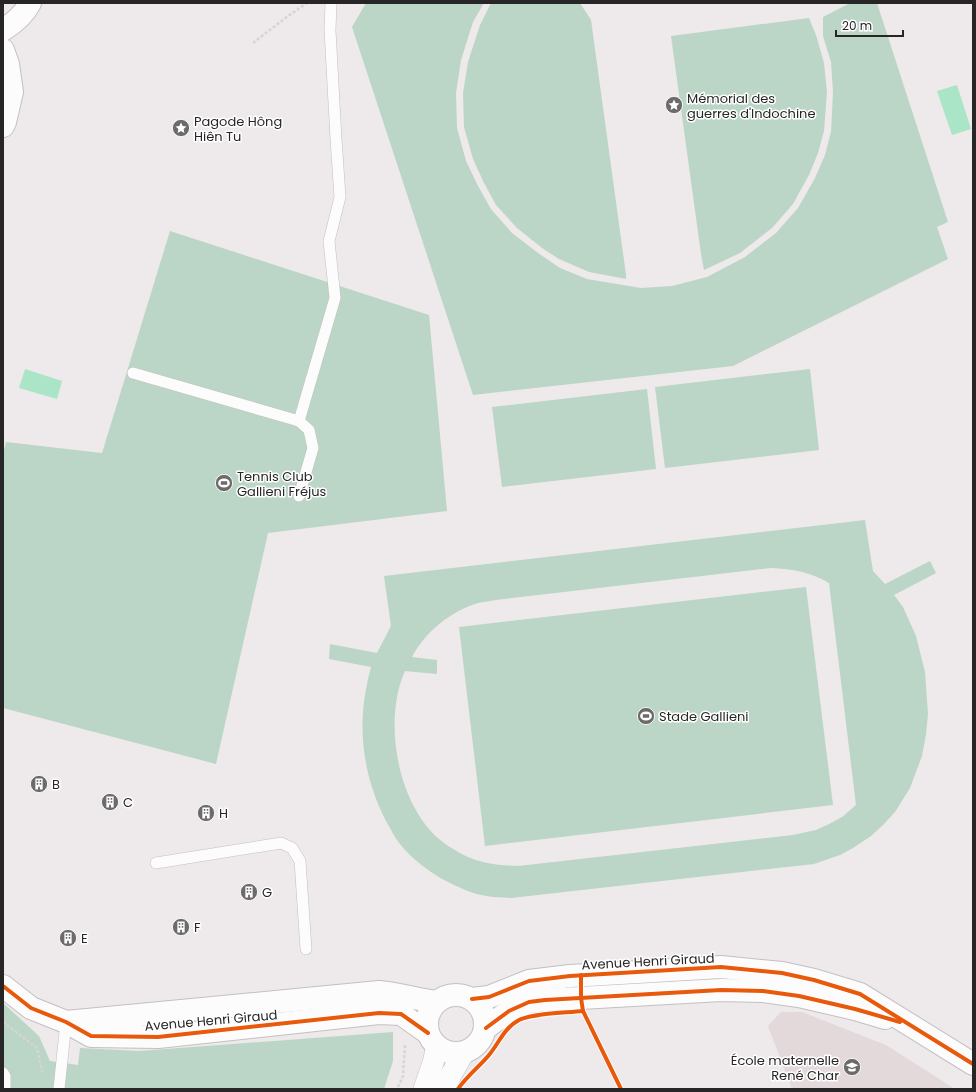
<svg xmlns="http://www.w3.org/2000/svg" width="976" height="1092" viewBox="0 0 976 1092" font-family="Poppins,sans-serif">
	<rect width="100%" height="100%" fill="#eee9ea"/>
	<path fill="#e4d9da" d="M781,1012H802L886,1045L955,1089H792L768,1026Z"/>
	<g fill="#bbd6c7" fill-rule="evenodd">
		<path d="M366,3H484L473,22L461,60L456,93L457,128L466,161L478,186L491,209L512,233L538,253L560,268L587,279L641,288L672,286L707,277L745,257L776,233L798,208L815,178L825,155L831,132L833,92L831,62L823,36V17L850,3H877L948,222L937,227L948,259L733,366L473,395L352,27Z"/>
		<path d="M491,3H580L591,20L626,275V279L589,272L559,259L542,248L517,228L496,205L484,183L473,159L464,127L463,93L468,62L480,25Z"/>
		<path d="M809,18L816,35L824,63L827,92L824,131L818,153L809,175L793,204L772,228L740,253L704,270L701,254L671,36Z"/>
		<path d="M170,231L429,315L447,511L268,533L216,764L3,708V454L6,442L102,453Z"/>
		<path d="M810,369L819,450L665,468L655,387Z"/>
		<path d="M647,389L656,469L502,487L492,407Z"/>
		<path d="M865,520L873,571L885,584L930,561L936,573L894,595L903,607L916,636L925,672L928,714L926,734L922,756L910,788L895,812L883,825L871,836L853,848L840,855L814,864L511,898C503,897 495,898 487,896C472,894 458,887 444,880C428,871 412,859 400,844C396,839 393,834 390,828C370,794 360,752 363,712C364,697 367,682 371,667L329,659L330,644L377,653L391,626L384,576ZM771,568C792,569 811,572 829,583L856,805L842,817L829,824L816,830L793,835L518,866C488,865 469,861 444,843C398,809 382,722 405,671L437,674V660L412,657C426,631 450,612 478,603C483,602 490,601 496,600Z"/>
		<path d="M806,587L833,805L485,846L459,627Z"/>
		<path d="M3,1003L39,1036L50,1061L78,1065L80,1048L139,1051L393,1032V1061L384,1089H3Z"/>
	</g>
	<g fill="#a9e5c6">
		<path d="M957,85L971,129L952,135L937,91Z"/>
		<path d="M25,369L62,381L57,399L19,388Z"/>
	</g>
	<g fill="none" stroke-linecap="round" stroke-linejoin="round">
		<defs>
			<g id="lane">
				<path d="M133,373L299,421L309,430L313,448L299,496"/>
				<path d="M299,421L335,298L329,241L340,197L336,139L330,30L331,3"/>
				<path d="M156,863L281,843L292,848L300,861L306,949"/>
				<path d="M3,1073L5,1076V1089"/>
				<path d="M59,1089L66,1022"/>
			</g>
			<g id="street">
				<path d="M424,1089L433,1063L437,1046"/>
				<path d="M443,1089L464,1052"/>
			</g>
			<g id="secondary">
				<path d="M3,50L8,64L12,92L5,122L3,126"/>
				<path d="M3,986L31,1008L66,1022L91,1036L158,1037L379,1013L401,1014L428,1033"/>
				<circle cx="456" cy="1024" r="29"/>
				<path d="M472,999L489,997L529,981L570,976L721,967L782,973L814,980L860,994L973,1064"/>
				<path d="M66,1022L379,992C398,994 417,999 436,1002"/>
				<path d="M486,1028L509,1011L529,1002L545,1000L721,990L763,991L799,996L855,1009L885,1018"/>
			</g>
			<path id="primary" d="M3,30C14,23 24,15 30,3"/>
		</defs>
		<use href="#lane" stroke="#c4c0c1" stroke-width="12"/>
		<use href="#street" stroke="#c4c0c1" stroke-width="22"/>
		<use href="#secondary" stroke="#c4c0c1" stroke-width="24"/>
		<use href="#primary" stroke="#c4c0c1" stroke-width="24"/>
		<g stroke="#d5d5d5" stroke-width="2.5" stroke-dasharray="3 2" stroke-linecap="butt">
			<path d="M253,43L288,16L307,3"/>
			<path d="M3,1022L37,1048L42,1072"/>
			<path d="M398,1087L403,1076L405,1045"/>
		</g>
		<use href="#lane" stroke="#fcfcfc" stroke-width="11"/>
		<use href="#street" stroke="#fcfcfc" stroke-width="21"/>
		<use href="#secondary" stroke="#fcfcfc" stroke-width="22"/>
		<use href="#primary" stroke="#fcfcfc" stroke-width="22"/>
		<defs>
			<g id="cycleway">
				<path d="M581,975V998L583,1011L621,1089"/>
				<path d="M3,986L31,1008L66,1022L91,1036L158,1037L379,1013L401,1014L428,1033"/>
				<path d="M472,999L489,997L529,981L570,976L721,967L782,973L814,980L860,994L973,1064"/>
				<path d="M486,1028L509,1011L529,1002L545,1000L721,990L763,991L799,996L855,1009L900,1022"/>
				<path d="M458,1089C467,1076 479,1067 489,1055C499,1043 504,1028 519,1020C534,1013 566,1013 583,1011"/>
			</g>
		</defs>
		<use href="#cycleway" stroke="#fff" stroke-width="6"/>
		<use href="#cycleway" stroke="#e8590c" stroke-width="4"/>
	</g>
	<defs>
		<symbol id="sight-disc" viewBox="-11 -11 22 22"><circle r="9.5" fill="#6d6a6a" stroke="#fff"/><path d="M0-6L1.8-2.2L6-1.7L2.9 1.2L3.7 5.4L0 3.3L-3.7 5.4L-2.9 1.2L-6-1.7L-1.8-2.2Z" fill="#fff"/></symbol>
		<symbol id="stadium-disc" viewBox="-11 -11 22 22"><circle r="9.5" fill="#6d6a6a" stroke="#fff"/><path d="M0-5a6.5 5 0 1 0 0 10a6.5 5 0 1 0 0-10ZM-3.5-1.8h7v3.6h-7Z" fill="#fff"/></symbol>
		<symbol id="building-disc" viewBox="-11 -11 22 22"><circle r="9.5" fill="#6d6a6a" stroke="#fff"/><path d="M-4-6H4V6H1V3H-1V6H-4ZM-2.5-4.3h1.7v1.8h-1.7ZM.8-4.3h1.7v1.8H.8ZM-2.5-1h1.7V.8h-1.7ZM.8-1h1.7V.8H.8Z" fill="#fff"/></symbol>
		<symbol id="school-disc" viewBox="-11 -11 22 22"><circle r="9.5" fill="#6d6a6a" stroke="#fff"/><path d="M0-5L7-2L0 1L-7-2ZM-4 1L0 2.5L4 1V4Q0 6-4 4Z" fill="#fff"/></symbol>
	</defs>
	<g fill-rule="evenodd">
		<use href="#sight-disc" x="664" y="95" width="20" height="20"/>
		<use href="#sight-disc" x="171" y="118" width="20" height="20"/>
		<use href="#stadium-disc" x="214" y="473" width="20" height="20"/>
		<use href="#stadium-disc" x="636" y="706" width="20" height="20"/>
		<use href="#building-disc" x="29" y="774" width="20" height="20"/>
		<use href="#building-disc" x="100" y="792" width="20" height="20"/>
		<use href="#building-disc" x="196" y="803" width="20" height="20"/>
		<use href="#building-disc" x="239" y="882" width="20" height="20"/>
		<use href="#building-disc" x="171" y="917" width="20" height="20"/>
		<use href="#building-disc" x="58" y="928" width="20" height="20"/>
		<use href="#school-disc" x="842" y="1057" width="20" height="20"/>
	</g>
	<g text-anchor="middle" stroke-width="3" stroke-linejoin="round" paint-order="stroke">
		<g font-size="13" fill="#272525" stroke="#fff" text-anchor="start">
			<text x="687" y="103">Mémorial des<tspan x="687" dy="15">guerres d'Indochine</tspan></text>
			<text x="194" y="126">Pagode Hông<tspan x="194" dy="15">Hiên Tu</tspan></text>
			<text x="237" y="481">Tennis Club<tspan x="237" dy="15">Gallieni Fréjus</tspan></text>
			<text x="659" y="721">Stade Gallieni</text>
			<text x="52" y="789">B</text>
			<text x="123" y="807">C</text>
			<text x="219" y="818">H</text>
			<text x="262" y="897">G</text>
			<text x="194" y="932">F</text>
			<text x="81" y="943">E</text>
			<text x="839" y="1065" text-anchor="end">École maternelle<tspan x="839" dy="15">René Char</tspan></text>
		</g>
		<g font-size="13" fill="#272525" stroke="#fff">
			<text transform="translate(648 961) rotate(-3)" y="5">Avenue Henri Giraud</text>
			<text transform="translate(211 1020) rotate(-5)" y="5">Avenue Henri Giraud</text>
		</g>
	</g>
	<rect width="976" height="1092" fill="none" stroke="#272525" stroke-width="8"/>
	<path d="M836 30v6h67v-6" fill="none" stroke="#272525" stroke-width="2"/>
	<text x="842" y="30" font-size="12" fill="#272525" stroke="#ffffff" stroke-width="3" paint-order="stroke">20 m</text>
</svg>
